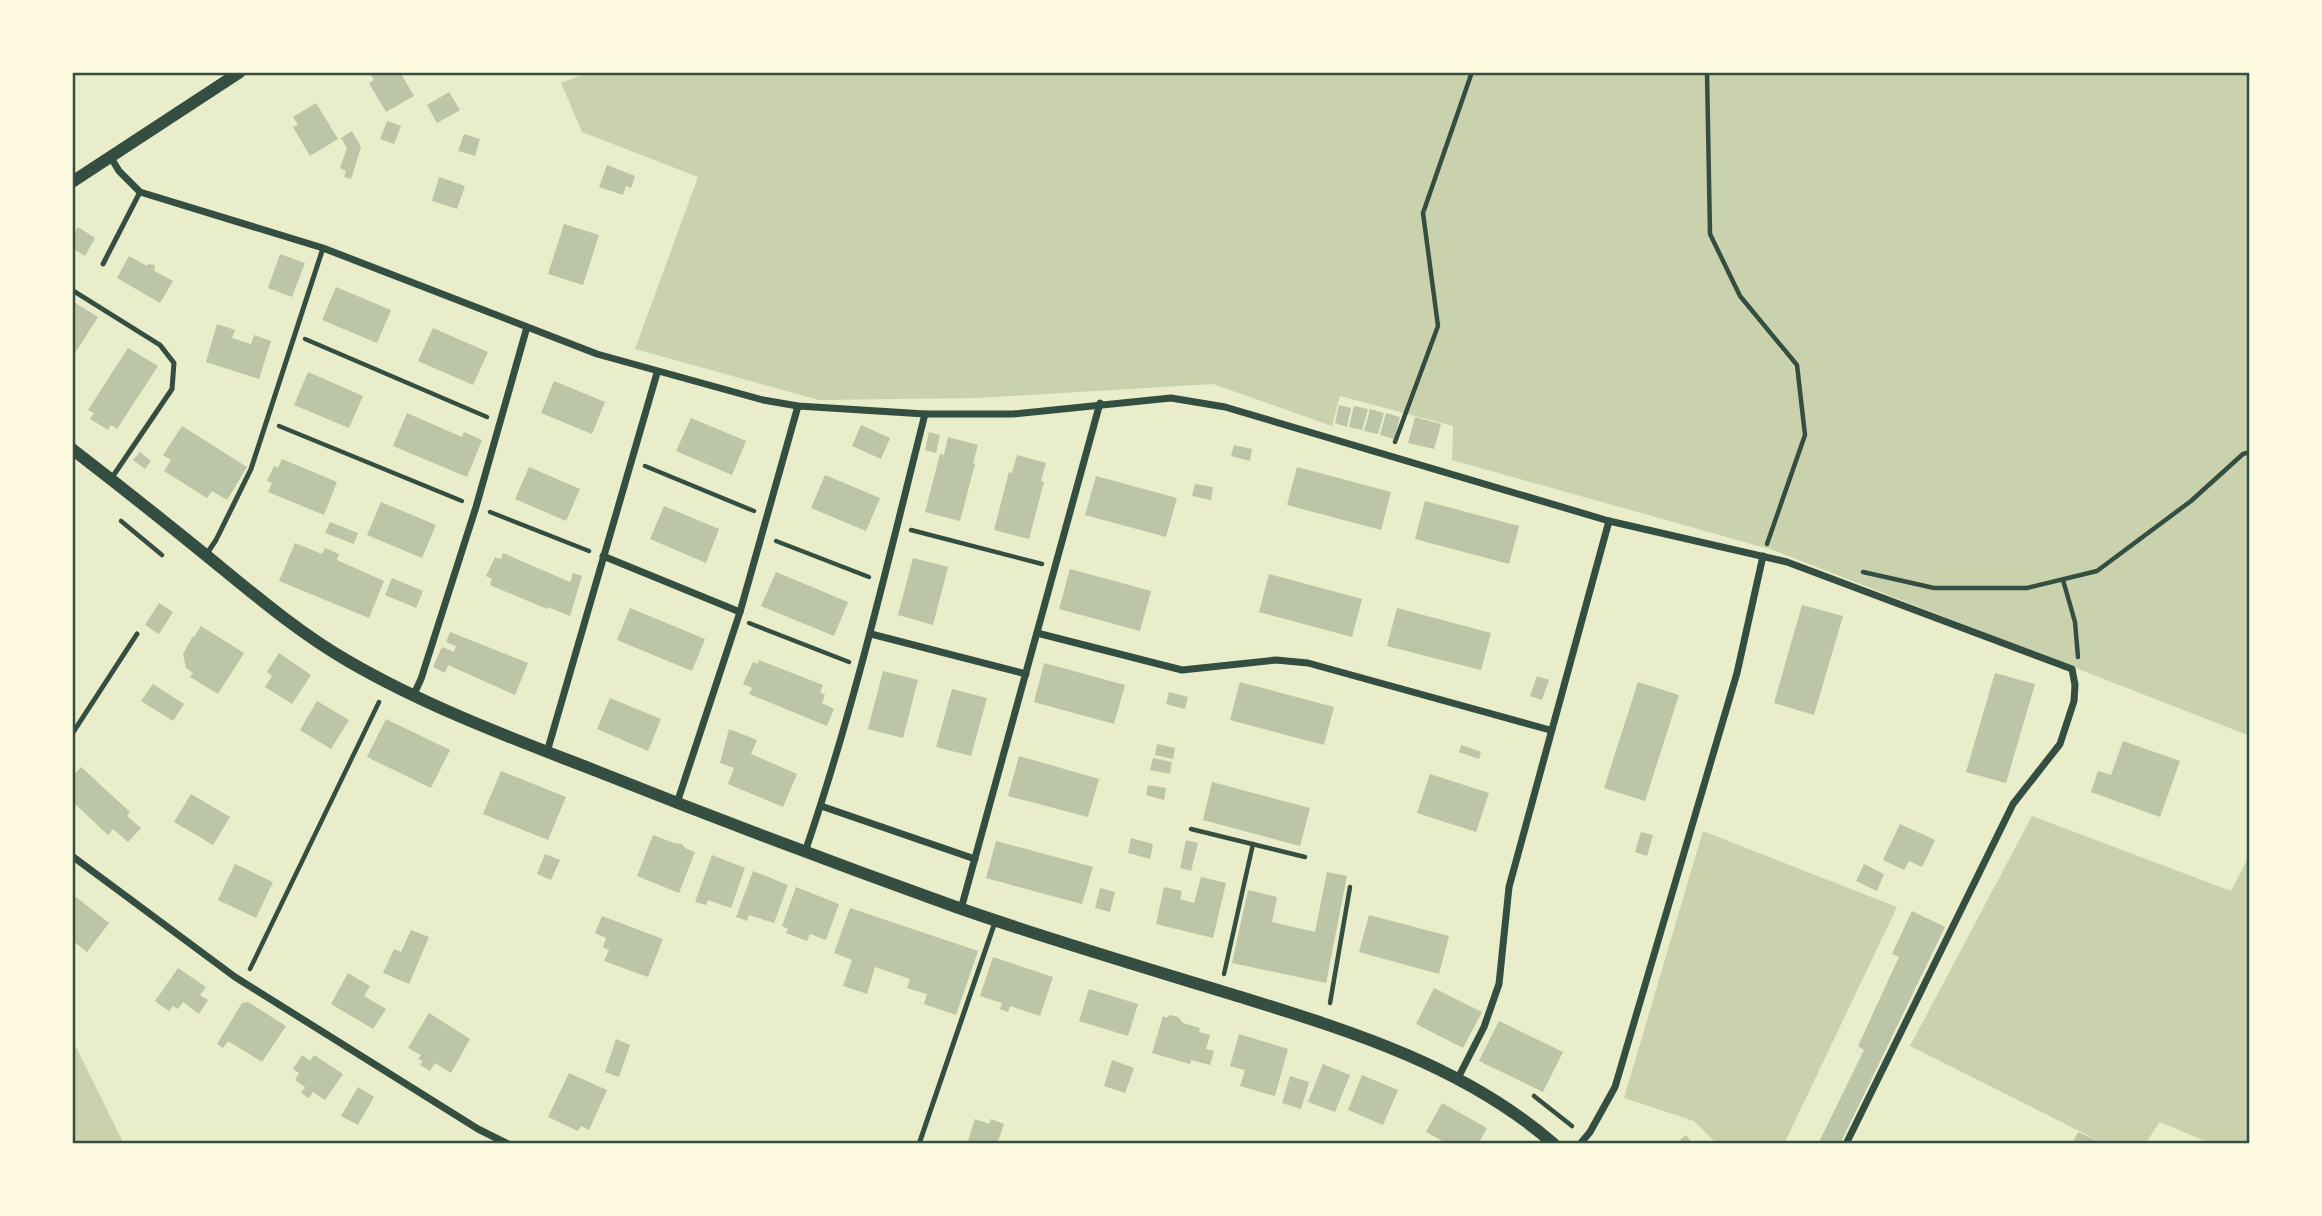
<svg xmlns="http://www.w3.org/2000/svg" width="2322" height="1216" viewBox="0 0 2322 1216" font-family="'Asap Condensed',sans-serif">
	<rect width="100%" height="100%" fill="#e9edc9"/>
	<g fill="#cad2ad">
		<path d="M589,72H2250V736L1773,550L1452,460L1453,426L1340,396L1332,426L1213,384L978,398L819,400L635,349L698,177L582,132L561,83Z"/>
		<path d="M2032,816L2231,891L2250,854V1144H2212L2160,1122L2145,1144H2105L1910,1046Z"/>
		<path d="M1703,831L1897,907L1784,1144H1717L1694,1121L1624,1098Z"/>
		<path d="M72,1039L124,1144H72Z"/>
	</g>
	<g fill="#bcc5a7">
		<path d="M371,72H400L414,96L386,112L369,83L374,80L370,73Z"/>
		<path d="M449,92L460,110L437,123L427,105Z"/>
		<path d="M316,103L338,139L310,156L293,127L298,125L293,117Z"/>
		<path d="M387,121L401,126L394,144L380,139Z"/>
		<path d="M352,131L361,147L351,179L344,177L346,171L340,168L347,148L341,138Z"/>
		<path d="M464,134L480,139L475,156L458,151Z"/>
		<path d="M607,165L635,176L631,188L626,186L623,195L599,187Z"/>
		<path d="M439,177L465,186L457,209L432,201Z"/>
		<path d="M564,224L599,235L583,285L548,274Z"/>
		<path d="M78,227L95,238L85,256L72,248V237Z"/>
		<path d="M280,254L305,263L292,297L268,288Z"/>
		<path d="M129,256L147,266L148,264L155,265L154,271L173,281L160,303L117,278Z"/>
		<path d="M336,287L391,310L377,343L322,320Z"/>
		<path d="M72,301L98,317L72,358Z"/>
		<path d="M217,324L235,330L232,338L251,344L254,335L271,341L259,379L206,362Z"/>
		<path d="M433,328L488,352L473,385L418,361Z"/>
		<path d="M128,348L158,366L117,429L111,425L108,430L90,419L94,413L88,410Z"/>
		<path d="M308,372L363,396L349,428L294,405Z"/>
		<path d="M554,381L605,402L592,434L541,413Z"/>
		<path d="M1339,405L1351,408L1347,427L1335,423Z"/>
		<path d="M1354,406L1368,409L1362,430L1349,427Z"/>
		<path d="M1370,409L1384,413L1378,434L1364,431Z"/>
		<path d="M407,413L462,437L464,432L482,440L467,477L393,446Z"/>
		<path d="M1386,413L1400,417L1394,439L1380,435Z"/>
		<path d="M1415,417L1441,424L1434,449L1408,443Z"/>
		<path d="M691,418L746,441L732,475L676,451Z"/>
		<path d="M861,425L890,438L881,459L852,446Z"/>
		<path d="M182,426L247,467L227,500L212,491L207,498L164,471L171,460L163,455Z"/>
		<path d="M929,432L940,435L936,453L925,450Z"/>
		<path d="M948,437L978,445L973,463L975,464L960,521L925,512L940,454L944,455Z"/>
		<path d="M1234,445L1252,449L1250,461L1231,456Z"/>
		<path d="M140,452L151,461L145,469L133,460Z"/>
		<path d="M1017,455L1046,463L1041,481L1044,482L1029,539L994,530L1009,472L1012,473Z"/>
		<path d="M282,459L337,482L324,515L268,492L272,483L267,481L274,466L278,468Z"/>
		<path d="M529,467L580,489L566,521L515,499Z"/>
		<path d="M1297,467L1391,492L1381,530L1287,505Z"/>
		<path d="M825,475L880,498L866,531L811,508Z"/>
		<path d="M1096,476L1177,498L1166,537L1085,515Z"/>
		<path d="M1195,484L1213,487L1211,500L1192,496Z"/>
		<path d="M1425,501L1519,526L1509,564L1415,539Z"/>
		<path d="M381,502L436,525L422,558L367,535Z"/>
		<path d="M664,506L719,529L706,563L650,539Z"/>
		<path d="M330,522L358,533L354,544L325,533Z"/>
		<path d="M295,543L322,554L325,548L339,554L337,560L384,581L369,618L279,581Z"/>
		<path d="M503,553L570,582L573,573L582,576L570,616L548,607L547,609L490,585L492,579L486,576L495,557L501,559Z"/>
		<path d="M913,558L948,567L933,625L898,615Z"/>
		<path d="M1070,569L1151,591L1140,631L1059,609Z"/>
		<path d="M776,572L848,602L834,636L761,606Z"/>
		<path d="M1269,574L1362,599L1352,637L1259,612Z"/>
		<path d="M392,578L423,591L416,608L385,595Z"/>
		<path d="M159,603L173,612L159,634L145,625Z"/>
		<path d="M1802,605L1843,616L1814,715L1774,703Z"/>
		<path d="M630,608L705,639L692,671L617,640Z"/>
		<path d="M1397,608L1491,633L1481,670L1387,646Z"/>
		<path d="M201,626L244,653L218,694L190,677L193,673L186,668L183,654L193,636L194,637Z"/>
		<path d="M450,632L528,663L515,695L448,665L445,673L433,667L442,647L454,652L456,646L446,642Z"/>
		<path d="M279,653L311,675L292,704L265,687L272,676L267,672Z"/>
		<path d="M759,660L823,685L820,692L825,695L822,703L834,709L827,726L749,694L752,688L743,684L753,662L758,664Z"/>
		<path d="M1044,663L1125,685L1114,724L1034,702Z"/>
		<path d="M883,671L918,680L903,738L868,729Z"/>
		<path d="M1995,673L2035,684L2006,783L1966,772Z"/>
		<path d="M1537,676L1549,680L1542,700L1530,696Z"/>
		<path d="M1240,682L1334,707L1324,745L1230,720Z"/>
		<path d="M1638,682L1679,695L1645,801L1604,788Z"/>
		<path d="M153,684L184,704L173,721L141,701Z"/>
		<path d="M952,689L987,698L971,756L936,747Z"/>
		<path d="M1169,692L1188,697L1185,709L1166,704Z"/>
		<path d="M610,698L661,719L648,751L597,729Z"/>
		<path d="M317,701L349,720L331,749L300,730Z"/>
		<path d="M386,719L450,750L431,788L367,757Z"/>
		<path d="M729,729L757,740L751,754L797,774L783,807L728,784L734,768L720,763Z"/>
		<path d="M2123,741L2180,761L2160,817L2091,792L2098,771L2111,775Z"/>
		<path d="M1157,744L1175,748L1173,759L1155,755Z"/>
		<path d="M1461,745L1481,752L1479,759L1459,752Z"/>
		<path d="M1019,756L1099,779L1088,817L1008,796Z"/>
		<path d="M1153,758L1172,762L1170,774L1150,770Z"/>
		<path d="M81,767L130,812L127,816L141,828L128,842L113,829L108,835L72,801V777Z"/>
		<path d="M501,771L566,797L548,840L483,814Z"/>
		<path d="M1430,774L1489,793L1476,832L1417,813Z"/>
		<path d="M1212,782L1310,808L1300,846L1203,820Z"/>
		<path d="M1148,785L1166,788L1164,800L1146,795Z"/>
		<path d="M191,794L230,817L213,845L174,822Z"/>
		<path d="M1900,824L1935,840L1922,867L1909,861L1904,870L1883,860Z"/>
		<path d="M1641,832L1653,835L1647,856L1635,852Z"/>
		<path d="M653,835L674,843L682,844L685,848L695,852L679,893L637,876Z"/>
		<path d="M1131,838L1153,844L1150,859L1128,853Z"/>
		<path d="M1186,840L1198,843L1191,871L1180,868Z"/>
		<path d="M996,841L1093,867L1082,904L986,878Z"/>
		<path d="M545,854L560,860L551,880L537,874Z"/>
		<path d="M712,855L745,868L731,908L708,900L706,905L695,902Z"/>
		<path d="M235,864L273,882L256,918L218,900Z"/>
		<path d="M1864,864L1884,874L1877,891L1856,881Z"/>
		<path d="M753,871L788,885L774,923L749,915L747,921L736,917Z"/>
		<path d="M1327,872L1347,876L1326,983L1232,963L1248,890L1277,897L1272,922L1315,932Z"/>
		<path d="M1201,877L1226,883L1213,938L1156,924L1164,887L1182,891L1180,899L1194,903Z"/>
		<path d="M796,887L839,904L826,940L810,934L807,941L786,933L788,929L782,926Z"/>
		<path d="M1100,888L1115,892L1110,912L1095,908Z"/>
		<path d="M72,894L109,923L87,952L72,940Z"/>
		<path d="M850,908L978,951L956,1015L924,1004L927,994L907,988L910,979L875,967L867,994L843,986L852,960L834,953Z"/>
		<path d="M1912,911L1945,927L1840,1144H1818L1864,1050L1858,1046L1899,957L1892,954Z"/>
		<path d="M1369,915L1449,936L1439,974L1359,952Z"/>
		<path d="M602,916L663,939L648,977L604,961L609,950L603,947L606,938L595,933Z"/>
		<path d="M411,930L429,937L409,984L383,973L394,949L401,952Z"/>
		<path d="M993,957L1053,977L1040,1016L1010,1006L1008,1012L1000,1009L1002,1003L980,996Z"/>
		<path d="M178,968L206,987L200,995L208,1000L199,1014L183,1002L178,1009L173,1006L169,1011L155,1001Z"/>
		<path d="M348,973L370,986L364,996L386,1009L373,1029L331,1004Z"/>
		<path d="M1434,988L1482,1012L1463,1048L1416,1024Z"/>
		<path d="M1089,989L1138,1004L1128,1036L1079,1021Z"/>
		<path d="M248,1002L286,1026L262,1062L228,1041L223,1048L217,1044L242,1003Z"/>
		<path d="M429,1013L470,1039L451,1073L435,1063L430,1071L420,1065L423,1061L418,1059L421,1055L408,1048Z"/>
		<path d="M1170,1015L1178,1017L1183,1023L1200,1028L1199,1032L1210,1035L1206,1049L1214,1051L1210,1065L1191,1060L1190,1064L1152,1053L1163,1016L1166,1018Z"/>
		<path d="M1499,1021L1563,1052L1543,1092L1479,1061Z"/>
		<path d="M1239,1034L1288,1049L1275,1096L1240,1086L1245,1070L1230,1066Z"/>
		<path d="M616,1039L630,1045L619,1077L605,1072Z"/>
		<path d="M302,1055L310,1061L314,1055L343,1074L325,1100L313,1092L309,1098L301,1093L305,1087L295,1080L299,1073L293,1069Z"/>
		<path d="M1112,1060L1134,1068L1125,1093L1104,1086Z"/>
		<path d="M1323,1064L1350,1075L1335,1112L1308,1102Z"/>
		<path d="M569,1073L607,1090L589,1130L581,1126L578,1131L548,1117Z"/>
		<path d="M1362,1075L1398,1090L1383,1125L1348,1110Z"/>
		<path d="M1290,1076L1309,1082L1301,1109L1282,1103Z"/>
		<path d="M358,1087L374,1097L358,1125L341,1116Z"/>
		<path d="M1442,1103L1487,1128L1478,1144H1448L1426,1132Z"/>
		<path d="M975,1119L989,1124L991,1119L1004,1124L997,1144H967Z"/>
		<path d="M2078,1132L2105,1144H2072Z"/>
		<path d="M1686,1135L1693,1144H1675Z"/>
	</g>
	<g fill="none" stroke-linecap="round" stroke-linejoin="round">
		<g stroke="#344e41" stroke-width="4.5">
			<path d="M1707,72L1710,234L1740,296L1797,365L1805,435L1767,544"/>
			<path d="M305,339L487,417"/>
			<path d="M279,426L462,501"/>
			<path d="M1395,442L1438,326L1423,213L1472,72"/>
			<path d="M645,466L754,511"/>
			<path d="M490,512L589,551"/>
			<path d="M121,521L162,555"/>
			<path d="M911,530L1042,564"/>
			<path d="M776,541L869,577"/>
			<path d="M1863,572L1934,588H2027L2097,571L2191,501L2243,454L2250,452"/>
			<path d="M2063,580L2075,622L2078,657"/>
			<path d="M749,623L849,662"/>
			<path d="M1191,829L1305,857"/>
			<path d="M250,969L379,702"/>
			<path d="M1224,974L1253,844"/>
			<path d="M1330,1003L1350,887"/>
			<path d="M1534,1096L1572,1126"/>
		</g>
		<g stroke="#344e41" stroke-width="5">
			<path d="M103,264L140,192"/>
			<path d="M72,290L160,345L174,363L172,389L111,479"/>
			<path d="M206,555L216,540L251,469L323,248"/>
			<path d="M72,734L137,634"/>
			<path d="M919,1144L995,922"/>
		</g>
		<g stroke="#344e41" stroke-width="7">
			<path d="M110,156L119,171L140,192L323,248L597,354L763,400L798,406L925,414H1013L1171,398L1225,407L1609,521L1787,562L2072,669L2075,685L2074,701L2060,744L2013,804L1846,1144"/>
			<path d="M603,556L740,612"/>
			<path d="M1037,633L1182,670L1276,660L1308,663L1550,730"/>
			<path d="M871,634L1026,674"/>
			<path d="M413,696L421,679L476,507L527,327"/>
			<path d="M547,752L657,373"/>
			<path d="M677,803L740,612L798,406"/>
			<path d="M821,806L975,859"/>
			<path d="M805,852C854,709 888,561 925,414"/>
			<path d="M72,856L235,977L478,1129L508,1144"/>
			<path d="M961,909L1100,403"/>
			<path d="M1458,1078L1484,1027L1499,984L1509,887L1609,521"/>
			<path d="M1580,1144L1590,1132L1615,1087L1737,673L1763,556"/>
		</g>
		<g stroke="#344e41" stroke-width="12">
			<path d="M72,182L240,72"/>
			<path d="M72,449C116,483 159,517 202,552C249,590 296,631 348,661C427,707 514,739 599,772C717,819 836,864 956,907C1050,940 1146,968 1241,997C1353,1032 1464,1066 1554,1144"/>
		</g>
	</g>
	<rect width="2322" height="1216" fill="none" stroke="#fefae0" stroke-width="147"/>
	<rect x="74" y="74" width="2174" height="1068" fill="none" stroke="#344e41" stroke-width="2.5"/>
</svg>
